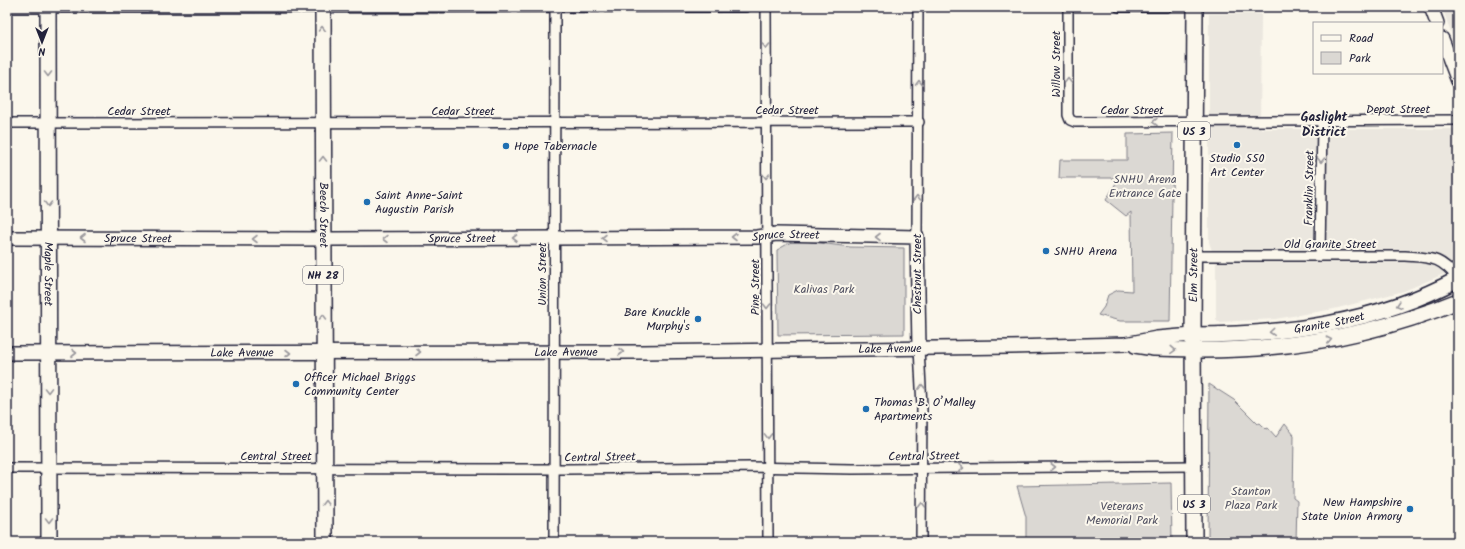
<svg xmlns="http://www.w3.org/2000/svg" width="1465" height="549" viewBox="0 0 1465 549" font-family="Kalam,sans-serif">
	<rect width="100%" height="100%" fill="#fbf7ec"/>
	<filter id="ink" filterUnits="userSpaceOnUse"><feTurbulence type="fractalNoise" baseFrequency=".025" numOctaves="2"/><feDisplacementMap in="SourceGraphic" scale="8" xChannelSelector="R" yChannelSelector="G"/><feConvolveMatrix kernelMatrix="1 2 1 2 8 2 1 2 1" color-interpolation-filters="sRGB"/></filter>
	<g filter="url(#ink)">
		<g fill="#ebe7df">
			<path d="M1442,7H1458V53Z"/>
			<path d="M1209,14H1261L1260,129H1458V268L1404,291L1334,309L1275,319L1219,322L1216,319V263L1209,242Z"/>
		</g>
		<g fill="#dbd8d3" stroke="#7e7d87">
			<path d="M1173,133L1170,321H1120L1098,315L1104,307L1108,295L1118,290L1132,291L1131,212L1126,216L1106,200L1119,178H1059L1060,160H1127V134Z"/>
			<path d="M804,241L850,247L904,248V334L778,335L777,250L791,242Z"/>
			<path d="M1209,384L1234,400L1258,424L1260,423L1266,429L1268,428L1276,437L1285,424L1294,435L1293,498L1297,501L1296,542H1208Z"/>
			<path d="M1171,483L1172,542H1026V517L1017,486Z"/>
		</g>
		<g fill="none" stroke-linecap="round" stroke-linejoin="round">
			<defs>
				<g id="street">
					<path d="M766,7L768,542"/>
					<path d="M1068,7V115L1070,120L1075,122L1458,120"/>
					<path d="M1119,7H1167"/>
					<path d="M7,8L746,7"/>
					<path d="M7,123L919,122"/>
					<path d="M917,237L918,7"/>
					<path d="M1193,256H1405C1431,258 1440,256 1458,279"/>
					<path d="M1320,256L1322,121"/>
					<path d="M919,348L922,407L921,542"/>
					<path d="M7,468L567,469L750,467L852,469L1194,466"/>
					<path d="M554,542L555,7"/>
				</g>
				<g id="secondary">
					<path d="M1431,7L1437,23"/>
					<path d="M1442,39L1458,81"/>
					<path id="s1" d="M7,238L333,239L757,237L776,234L917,237L919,348"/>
					<path d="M1135,346L1154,349L1193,350"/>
					<path id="s2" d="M7,353L642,352L1010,347L1125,344L1157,338L1193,335"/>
				</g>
				<g id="primary">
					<path id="s3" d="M48,7L49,542"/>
					<path id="s4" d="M323,7L325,542"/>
					<path id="s5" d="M1193,335C1284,335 1377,323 1458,279"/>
					<path d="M1193,350C1285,351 1373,336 1458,301"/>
					<path id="s6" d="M1194,542L1193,335L1195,7"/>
				</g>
			</defs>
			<use href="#street" stroke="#22223b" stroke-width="12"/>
			<use href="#secondary" stroke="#22223b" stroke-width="16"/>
			<use href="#primary" stroke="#22223b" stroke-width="18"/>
			<use href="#street" stroke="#fbf7ec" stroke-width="9"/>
			<use href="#secondary" stroke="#fbf7ec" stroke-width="13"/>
			<use href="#primary" stroke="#fbf7ec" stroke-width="15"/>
		</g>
		<defs><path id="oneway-chevron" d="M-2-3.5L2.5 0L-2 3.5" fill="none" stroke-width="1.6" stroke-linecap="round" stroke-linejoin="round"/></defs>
		<g stroke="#99979c">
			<use href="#oneway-chevron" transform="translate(322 29) rotate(-90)"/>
			<use href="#oneway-chevron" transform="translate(766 46) rotate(90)"/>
			<use href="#oneway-chevron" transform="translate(48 74) rotate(90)"/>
			<use href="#oneway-chevron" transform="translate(1068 81) rotate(-90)"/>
			<use href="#oneway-chevron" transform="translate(919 83) rotate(-91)"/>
			<use href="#oneway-chevron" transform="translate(1155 122) rotate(179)"/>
			<use href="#oneway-chevron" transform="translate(323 159) rotate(-90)"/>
			<use href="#oneway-chevron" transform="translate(1321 160) rotate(91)"/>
			<use href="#oneway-chevron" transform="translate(766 176) rotate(90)"/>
			<use href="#oneway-chevron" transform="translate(917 198) rotate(-91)"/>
			<use href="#oneway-chevron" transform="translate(48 204) rotate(90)"/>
			<use href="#oneway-chevron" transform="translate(734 237) rotate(180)"/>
			<use href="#oneway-chevron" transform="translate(878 237) rotate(-180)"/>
			<use href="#oneway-chevron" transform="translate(83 238) rotate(-180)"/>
			<use href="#oneway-chevron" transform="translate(515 238) rotate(180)"/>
			<use href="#oneway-chevron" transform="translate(604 238) rotate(180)"/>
			<use href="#oneway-chevron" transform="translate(255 239) rotate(-180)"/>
			<use href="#oneway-chevron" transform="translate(385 239) rotate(180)"/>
			<use href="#oneway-chevron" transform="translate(1399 305) rotate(162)"/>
			<use href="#oneway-chevron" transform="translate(767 306) rotate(90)"/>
			<use href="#oneway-chevron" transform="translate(323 317) rotate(-90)"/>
			<use href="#oneway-chevron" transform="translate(1272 332) rotate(175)"/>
			<use href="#oneway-chevron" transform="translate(1329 340) rotate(-12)"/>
			<use href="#oneway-chevron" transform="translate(1173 350) rotate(3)"/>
			<use href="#oneway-chevron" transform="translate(418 352)"/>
			<use href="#oneway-chevron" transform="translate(621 352)"/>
			<use href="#oneway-chevron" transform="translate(74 353)"/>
			<use href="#oneway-chevron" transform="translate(288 353)"/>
			<use href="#oneway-chevron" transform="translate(922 387) rotate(-92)"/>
			<use href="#oneway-chevron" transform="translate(48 390) rotate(89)"/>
			<use href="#oneway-chevron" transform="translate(768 436) rotate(89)"/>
			<use href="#oneway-chevron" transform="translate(1053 467)"/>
			<use href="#oneway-chevron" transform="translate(961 468)"/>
			<use href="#oneway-chevron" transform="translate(325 503) rotate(-90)"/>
			<use href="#oneway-chevron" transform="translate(922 505) rotate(-90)"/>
			<use href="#oneway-chevron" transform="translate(49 520) rotate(90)"/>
		</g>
	</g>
	<g fill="#1f6fb2" stroke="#fbf7ec" stroke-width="1.5">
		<circle cx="1237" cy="145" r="4"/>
		<circle cx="506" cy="146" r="4"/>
		<circle cx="367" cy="202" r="4"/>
		<circle cx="1046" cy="251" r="4"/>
		<circle cx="698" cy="319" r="4"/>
		<circle cx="296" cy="384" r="4"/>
		<circle cx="866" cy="409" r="4"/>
		<circle cx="1410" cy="509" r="4"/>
	</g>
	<g text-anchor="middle" stroke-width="4" stroke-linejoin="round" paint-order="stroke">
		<g fill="#fbf7ec" stroke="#636270" stroke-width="1">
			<rect x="1178" y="122" width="32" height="18" rx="3"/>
			<rect x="303" y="266" width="40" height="18" rx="3"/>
			<rect x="1178" y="495" width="32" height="18" rx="3"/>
		</g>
		<g font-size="11" font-weight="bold" fill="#22223b">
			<text x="1194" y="135">US 3</text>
			<text x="323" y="279">NH 28</text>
			<text x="1194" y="508">US 3</text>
		</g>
		<g font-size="12" fill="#22223b" stroke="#fbf7ec">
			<text transform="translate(1056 64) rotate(-90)" y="4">Willow Street</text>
			<text x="1398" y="113">Depot Street</text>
			<text x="787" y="114">Cedar Street</text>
			<text x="1132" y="114">Cedar Street</text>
			<text x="139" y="115">Cedar Street</text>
			<text x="463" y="115">Cedar Street</text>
			<text transform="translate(1309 188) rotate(-89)" y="4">Franklin Street</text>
			<text dy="4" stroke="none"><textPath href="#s4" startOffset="208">Beech Street</textPath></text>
			<text dy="4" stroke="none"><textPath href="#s1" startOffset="779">Spruce Street</textPath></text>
			<text dy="4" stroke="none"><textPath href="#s1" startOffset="131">Spruce Street</textPath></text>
			<text dy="4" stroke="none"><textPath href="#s1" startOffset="455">Spruce Street</textPath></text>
			<text x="1330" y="248">Old Granite Street</text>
			<text dy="4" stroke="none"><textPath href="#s3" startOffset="267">Maple Street</textPath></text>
			<text transform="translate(542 274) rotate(-90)" y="4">Union Street</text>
			<text transform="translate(917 274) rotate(-90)" y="4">Chestnut Street</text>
			<text dy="4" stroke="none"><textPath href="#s6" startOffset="267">Elm Street</textPath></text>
			<text transform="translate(755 287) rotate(-90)" y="4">Pine Street</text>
			<text dy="4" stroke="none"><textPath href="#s5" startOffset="137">Granite Street</textPath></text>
			<text dy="4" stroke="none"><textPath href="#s2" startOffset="883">Lake Avenue</textPath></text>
			<text dy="4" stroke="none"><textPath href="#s2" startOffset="559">Lake Avenue</textPath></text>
			<text dy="4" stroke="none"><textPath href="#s2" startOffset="235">Lake Avenue</textPath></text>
			<text x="276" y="460">Central Street</text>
			<text transform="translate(924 456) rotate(-1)" y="4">Central Street</text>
			<text transform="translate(600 457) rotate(-1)" y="4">Central Street</text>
		</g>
		<g font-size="12" fill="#22223b" stroke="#fbf7ec" text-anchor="start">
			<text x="514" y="150">Hope Tabernacle</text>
			<text x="1237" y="162" text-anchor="middle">Studio 550<tspan x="1237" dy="14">Art Center</tspan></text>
			<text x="375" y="199">Saint Anne-Saint<tspan x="375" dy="14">Augustin Parish</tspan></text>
			<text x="1054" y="255">SNHU Arena</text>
			<text x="690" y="316" text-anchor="end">Bare Knuckle<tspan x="690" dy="14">Murphy's</tspan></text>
			<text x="304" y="381">Officer Michael Briggs<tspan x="304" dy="14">Community Center</tspan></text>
			<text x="874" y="406">Thomas B. O’Malley<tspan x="874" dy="14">Apartments</tspan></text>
			<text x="1402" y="506" text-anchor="end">New Hampshire<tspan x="1402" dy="14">State Union Armory</tspan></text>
		</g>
		<g font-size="12" fill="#505061" stroke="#fbf7ec">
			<text x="1145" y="183">SNHU Arena<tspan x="1145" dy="14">Entrance Gate</tspan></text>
			<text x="824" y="293">Kalivas Park</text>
			<text x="1251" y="495">Stanton<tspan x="1251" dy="14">Plaza Park</tspan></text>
			<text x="1122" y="510">Veterans<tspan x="1122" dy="14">Memorial Park</tspan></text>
		</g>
		<g font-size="13" font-weight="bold" fill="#22223b" stroke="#fbf7ec">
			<text x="1324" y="121">Gaslight<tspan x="1324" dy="15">District</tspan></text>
		</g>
	</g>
	<rect width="1465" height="549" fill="none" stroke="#fbf7ec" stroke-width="24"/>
	<rect x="12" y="12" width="1441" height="525" fill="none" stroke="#22223b" stroke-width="1.5" filter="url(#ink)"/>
	<rect x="1313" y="22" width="130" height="52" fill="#fbf7ec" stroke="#a4a2a5"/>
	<rect x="1321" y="35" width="20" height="6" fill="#fbf7ec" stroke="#a4a2a5"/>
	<text x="1349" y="42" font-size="12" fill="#22223b">Road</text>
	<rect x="1321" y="52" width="20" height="12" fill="#dbd8d3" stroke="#a4a2a5"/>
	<text x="1349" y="62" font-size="12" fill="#22223b">Park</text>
	<g transform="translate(42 42) rotate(180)" stroke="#fbf7ec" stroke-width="3" paint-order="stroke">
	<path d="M0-3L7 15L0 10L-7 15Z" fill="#22223b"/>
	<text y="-6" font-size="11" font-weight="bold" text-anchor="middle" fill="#22223b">N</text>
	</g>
</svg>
